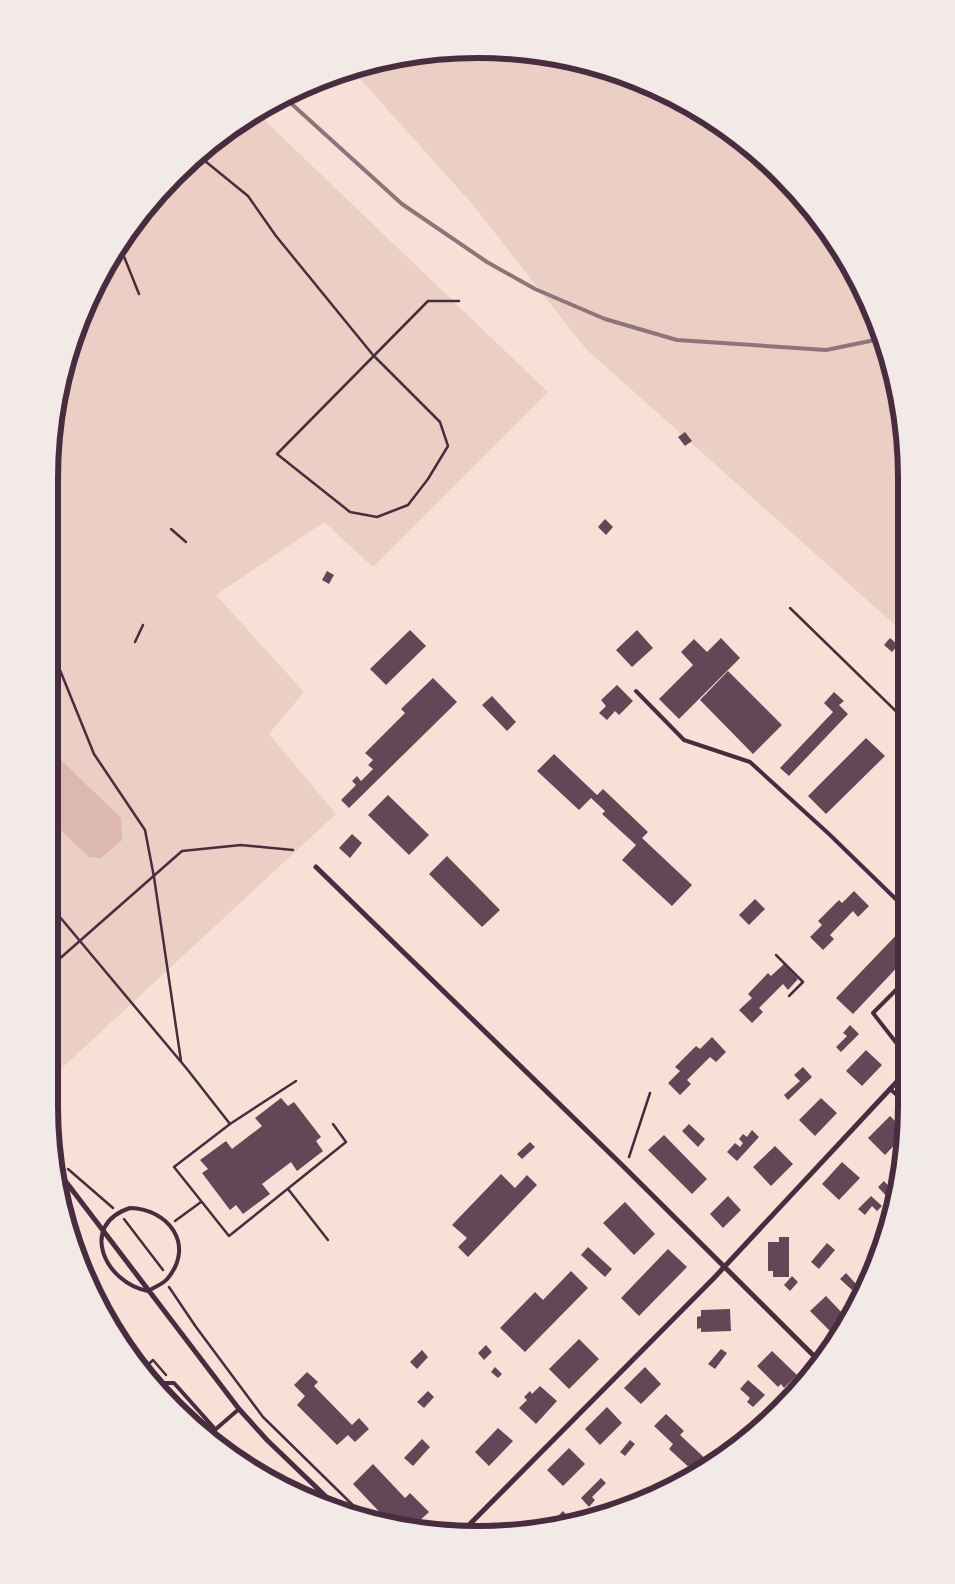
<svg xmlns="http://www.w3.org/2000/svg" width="955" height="1584" viewBox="0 0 955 1584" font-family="Inter,sans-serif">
	<rect width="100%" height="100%" fill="#f7e1d7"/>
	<g fill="#ebcfc5">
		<path d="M478,49L561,57L642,82L716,121L800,195L849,263L892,366L905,449V634L585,348L473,205L352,70L394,57Z"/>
		<path d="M256,112L548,392L373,567L324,522L216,595L304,692L269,734L336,814L49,1080L50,449L72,339L121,239L175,174L240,121Z"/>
	</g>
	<path fill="#dcb8b0" d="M49,745L63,762L121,818L122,840L101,858L89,857L49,819Z"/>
	<g fill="#644757">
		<path d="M631,78L640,81L641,83L631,88L627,80Z"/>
		<path d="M685,432L692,441L685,446L678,437Z"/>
		<path d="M605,519L613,527L606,535L598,527Z"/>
		<path d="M327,571L334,575L329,584L322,580Z"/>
		<path d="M410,630L426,646L386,685L370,669Z"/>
		<path d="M637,630L653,648L632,667L616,650Z"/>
		<path d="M721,638L740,658L679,719L659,699L693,665L681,652L694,639L707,652Z"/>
		<path d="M890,638L898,645L892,652L884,645Z"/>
		<path d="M728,671L782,725L753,754L700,700Z"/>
		<path d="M433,678L457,702L349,808L341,800L356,785L352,781L357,776L361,781L373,769L368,765L373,760L365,753L405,713L401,709Z"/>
		<path d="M617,685L633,701L619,715L615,711L607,720L599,713L606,706L601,700Z"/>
		<path d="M834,692L844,701L839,705L848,714L789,776L780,768L833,712L824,703Z"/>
		<path d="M492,696L516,722L507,731L482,705Z"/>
		<path d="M866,738L885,756L826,814L808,796Z"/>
		<path d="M554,754L597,795L603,789L648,832L642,838L692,885L672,906L622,860L636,845L602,814L605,811L591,798L579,810L537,771Z"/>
		<path d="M388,795L429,835L409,855L368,815Z"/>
		<path d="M352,834L362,843L350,858L339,848Z"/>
		<path d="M447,856L500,910L482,927L429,874Z"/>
		<path d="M854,891L869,906L858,917L853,911L830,935L834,939L823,950L810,937L822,925L818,921L839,900L842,903Z"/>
		<path d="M755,899L765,909L749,925L739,915Z"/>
		<path d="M905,926V959L853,1014L836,998Z"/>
		<path d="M784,964L798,979L788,990L783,984L759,1008L763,1012L752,1023L739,1010L752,998L748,994L768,973L771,976Z"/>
		<path d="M850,1025L859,1034L841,1052L836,1047L847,1036L843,1033Z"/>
		<path d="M712,1037L726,1052L716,1062L710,1057L687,1080L691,1084L680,1095L668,1083L680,1071L675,1067L696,1046L700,1049Z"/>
		<path d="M866,1050L882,1065L862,1086L846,1071Z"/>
		<path d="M803,1067L812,1077L788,1100L784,1095L800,1081L794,1075Z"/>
		<path d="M281,1098L288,1106L294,1102L321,1137L316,1141L323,1151L297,1171L291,1162L262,1184L270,1194L243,1214L236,1205L230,1210L202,1173L208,1169L200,1160L226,1141L232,1149L262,1126L255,1118Z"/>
		<path d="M821,1098L837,1113L815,1136L799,1120Z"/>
		<path d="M890,1116L905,1131V1134L885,1155L868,1138Z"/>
		<path d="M689,1124L705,1139L698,1147L682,1131Z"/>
		<path d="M752,1130L759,1137L737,1161L727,1152L735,1143L740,1147L743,1143L739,1139L743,1134L747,1137Z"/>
		<path d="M664,1135L707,1179L692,1194L648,1150Z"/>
		<path d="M530,1142L535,1147L522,1159L517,1154Z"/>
		<path d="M775,1146L793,1164L771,1186L753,1167Z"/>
		<path d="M842,1162L860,1178L839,1200L822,1184Z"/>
		<path d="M501,1174L515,1188L527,1175L537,1185L468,1257L458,1247L467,1238L452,1225Z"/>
		<path d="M884,1181L894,1192L888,1198L878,1187Z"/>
		<path d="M728,1196L741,1210L723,1228L710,1214Z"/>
		<path d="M871,1196L882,1206L877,1211L872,1206L865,1215L858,1209Z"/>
		<path d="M625,1202L655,1234L634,1255L603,1223Z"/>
		<path d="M779,1237H789V1277H773V1271H768V1242H779Z"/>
		<path d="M827,1243L835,1250L819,1269L811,1262Z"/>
		<path d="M588,1247L612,1269L605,1277L581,1255Z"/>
		<path d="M668,1249L687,1267L639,1316L621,1298Z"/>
		<path d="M571,1271L588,1288L525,1352L500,1328L535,1292L543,1300Z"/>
		<path d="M846,1273L857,1285L852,1290L840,1279Z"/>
		<path d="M792,1276L798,1282L790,1291L784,1285Z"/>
		<path d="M826,1296L846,1317L831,1332L810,1311Z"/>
		<path d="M730,1309L731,1331L701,1332V1328L697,1329V1317L701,1316V1310Z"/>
		<path d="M579,1339L599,1359L569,1389L549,1369Z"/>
		<path d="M486,1345L492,1352L484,1360L478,1353Z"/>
		<path d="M721,1349L727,1353L715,1369L708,1364Z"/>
		<path d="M422,1350L428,1357L417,1369L410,1362Z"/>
		<path d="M772,1351L797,1375L784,1388L781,1384L778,1387L757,1366Z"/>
		<path d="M495,1367L502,1374L498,1378L491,1372Z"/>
		<path d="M645,1367L661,1384L641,1404L624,1388Z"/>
		<path d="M307,1372L318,1382L314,1386L352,1425L359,1418L369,1429L355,1442L348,1435L337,1445L297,1405L305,1396L294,1385Z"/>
		<path d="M748,1380L765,1395L753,1407L747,1402L750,1398L740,1389Z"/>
		<path d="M540,1386L557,1401L536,1424L519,1408L527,1400L524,1397L530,1391L532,1394Z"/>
		<path d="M428,1391L434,1397L424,1408L417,1402Z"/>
		<path d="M607,1407L622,1423L600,1445L585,1429Z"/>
		<path d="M666,1414L684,1431L680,1435L709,1462L693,1471L669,1449L673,1444L654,1426Z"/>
		<path d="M498,1428L513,1441L489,1466L475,1452Z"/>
		<path d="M422,1439L430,1447L413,1466L404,1458Z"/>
		<path d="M630,1440L635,1444L625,1456L620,1452Z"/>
		<path d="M569,1448L585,1464L563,1486L547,1470Z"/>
		<path d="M373,1464L405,1498L410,1493L429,1512L415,1525L388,1521L353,1484Z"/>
		<path d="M601,1478L606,1483L592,1497L595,1500L589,1507L581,1498Z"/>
		<path d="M563,1511L571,1520L551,1523Z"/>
		<path d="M494,1522L503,1531L483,1534Z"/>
	</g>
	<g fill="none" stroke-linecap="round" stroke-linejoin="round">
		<g stroke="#4a2c40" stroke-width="2.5">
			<path d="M197,155L205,161"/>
			<path d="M176,173L205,161L248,196L276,236L373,355L440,422L448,446L428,479L408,505L377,517L350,512L277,454L428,301H459"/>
			<path d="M119,244L139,294"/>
			<path d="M171,529L186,542"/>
			<path d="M790,608L905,720"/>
			<path d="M135,642L143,625"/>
			<path d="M49,643L94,754L145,830L154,877L181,1061"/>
			<path d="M49,904L187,1069L230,1124"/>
			<path d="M776,955L803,982L789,996"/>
			<path d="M49,968L182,851L241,845L293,850"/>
			<path d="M296,1081L230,1124L174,1167L229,1236L346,1142L333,1124"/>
			<path d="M629,1157L650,1093"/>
			<path d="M68,1169L113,1208"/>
			<path d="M288,1189L328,1240"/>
			<path d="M124,1219L163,1270"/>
			<path d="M175,1221L201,1202"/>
			<path d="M169,1287L196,1327L263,1417L365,1517"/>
			<path d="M141,1371L153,1360L166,1375"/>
		</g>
		<g stroke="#4a2c40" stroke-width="4">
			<path d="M636,691L684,740L750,762L829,834L905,908"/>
			<path d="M905,981L873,1013L905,1054"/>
			<path d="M890,1089L905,1102"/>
			<path d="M130,1208C169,1209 195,1245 168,1278C164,1284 154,1287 148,1291C105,1283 78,1225 130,1208Z"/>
			<path d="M154,1383H174L215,1429"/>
			<path d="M209,1435L239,1409"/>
		</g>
		<g stroke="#4a2c40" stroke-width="5">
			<path d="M316,867L623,1166L819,1361"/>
			<path d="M60,1174L239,1409L267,1440L343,1513"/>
			<path d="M461,1533L713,1279L905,1073"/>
		</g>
		<path stroke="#8f747c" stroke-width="4" d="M284,97L402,204L487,262L535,289L605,319L677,340L826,350L880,339"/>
	</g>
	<path d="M0 0H955V1584H0ZM478 58H478A420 420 0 0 1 898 478V1106A420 420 0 0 1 478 1526H478A420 420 0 0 1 58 1106V478A420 420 0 0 1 478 58Z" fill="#f1eae7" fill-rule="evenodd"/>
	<path fill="none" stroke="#4a2c40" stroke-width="6" d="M478 58H478A420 420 0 0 1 898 478V1106A420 420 0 0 1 478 1526H478A420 420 0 0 1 58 1106V478A420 420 0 0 1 478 58Z"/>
</svg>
